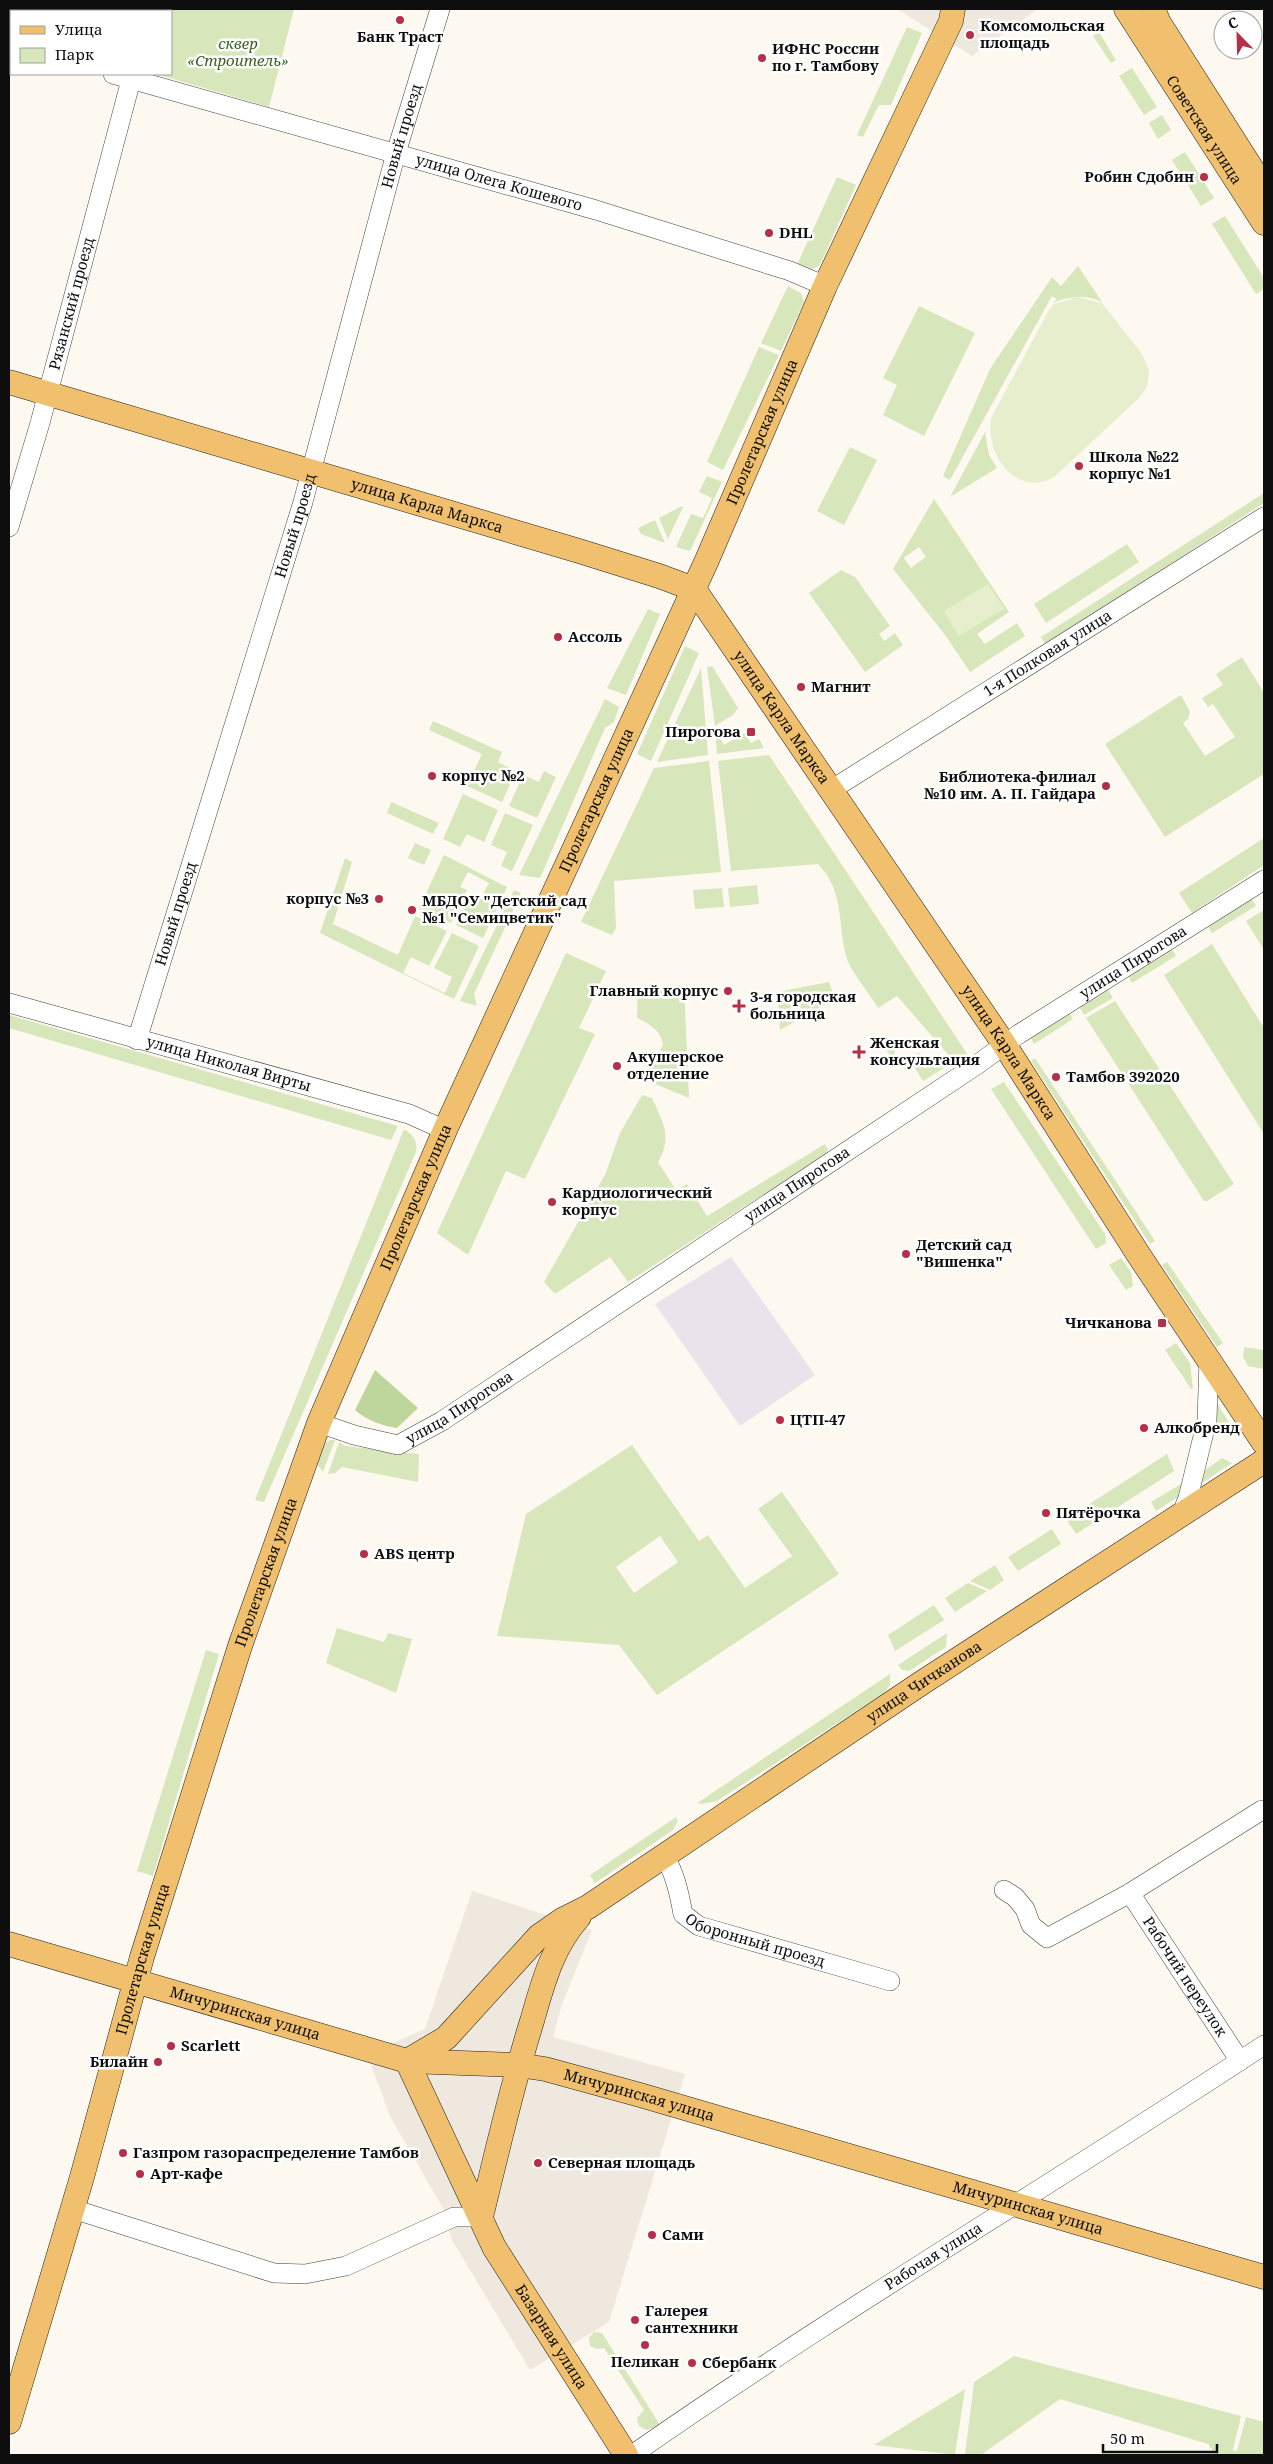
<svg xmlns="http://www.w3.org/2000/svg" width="1273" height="2464" viewBox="0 0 1273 2464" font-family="'Noto Serif',serif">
	<rect width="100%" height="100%" fill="#fef9f0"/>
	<path fill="#eae3ec" d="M731,1257L815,1375L740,1426L655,1304Z"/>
	<g fill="#d7e7bb" fill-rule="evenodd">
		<path d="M9,9H294L269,107L156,74H171V11H11V30L9,29Z"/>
		<path d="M907,27L922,33L891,105H879L863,137L857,135Z"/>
		<path d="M1099,32L1116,60L1111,63L1093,36Z"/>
		<path d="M1132,68L1157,107L1144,115L1119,76Z"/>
		<path d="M1162,115L1171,130L1158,139L1149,123Z"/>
		<path d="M1185,152L1214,198L1201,206L1172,160Z"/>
		<path d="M837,177L856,185L820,265L811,270L797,265Z"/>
		<path d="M1225,216L1264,278V289L1256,294L1212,224Z"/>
		<path d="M1078,266L1102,302C1084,294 1070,296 1053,303L1057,299L1052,296L950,480L943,476L990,369L1052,277L1061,286Z"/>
		<path d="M788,286L801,293L804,302L781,351L761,343Z"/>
		<path d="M919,306L975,333L924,436L883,415L897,385L883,378Z"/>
		<path d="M759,347L779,355L723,470L707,462Z"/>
		<path d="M985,432L989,455L997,468L950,497Z"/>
		<path d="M850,447L877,460L844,525L817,511Z"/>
		<path d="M707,476L722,482L690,551L676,547L691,514L703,518L712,498L699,492Z"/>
		<path d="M1264,493V503L1046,645L1041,637Z"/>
		<path d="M934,499L1009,612L977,634L985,644L1017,623L1025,636L970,672L945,635L893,569ZM919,547L926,557L911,568L904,558Z"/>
		<path d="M682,506L683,507L668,539L659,518Z"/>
		<path d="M655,520L665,543L641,534L638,528Z"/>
		<path d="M1127,544L1139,562L1046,623L1034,604Z"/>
		<path d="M841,570L855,577L890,626L879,634L884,641L895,633L903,645L865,672L809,593Z"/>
		<path d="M648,609L660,614L626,695L607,688Z"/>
		<path d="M685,646L699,653L651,761L637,754Z"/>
		<path d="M1242,657L1264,693V774L1165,837L1105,744L1181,695L1190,712L1188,719L1183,723L1205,756L1235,737L1213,704L1208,707L1202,698L1223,685L1216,674Z"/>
		<path d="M712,666L738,708L733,715L715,726L707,667Z"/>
		<path d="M701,668L708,755L657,762Z"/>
		<path d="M605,699L619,707L614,722L605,728L540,878L519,875Z"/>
		<path d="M433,721L502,752L498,762L516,771L502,802L467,786L482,754L429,730Z"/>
		<path d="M715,730L724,745L744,733L751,743L759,739L764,748L717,754Z"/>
		<path d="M769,755L970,1058L958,1066L897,996L878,1008C870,994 852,973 847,959C837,925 845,891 818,864L731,871L718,761Z"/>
		<path d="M709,761L721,872L614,881L616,928L612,935L581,922L654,768Z"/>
		<path d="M544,771L556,777L537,818L509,806L523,775L539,782Z"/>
		<path d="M463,794L498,810L484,842L467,834L460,847L443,839Z"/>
		<path d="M391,802L439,823L433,834L387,813Z"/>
		<path d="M505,813L533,825L512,871L501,866L507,852L491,845Z"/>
		<path d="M1264,838V865L1192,913L1179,893Z"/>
		<path d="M415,843L431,850L424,865L408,858Z"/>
		<path d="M444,855L507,887L483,938L456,925L472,893L481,897L489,883L468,872L460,887L467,890L451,923L419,908Z"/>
		<path d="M345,858L352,862L333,924L398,955L415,916L447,931L429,966L411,957L403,973L445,993L452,977L434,968L452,933L479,946L454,999L320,933Z"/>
		<path d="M757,885L759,904L730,907L728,888Z"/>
		<path d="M722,888L724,907L695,909L693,890Z"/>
		<path d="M514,890L521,893L474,994L477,1006L460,1001Z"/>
		<path d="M1251,898L1256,906L1212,933L1207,925Z"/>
		<path d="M1264,910V950L1246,921Z"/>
		<path d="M1212,944L1264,1028V1134L1164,975Z"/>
		<path d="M1171,947L1176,956L1132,983L1127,974Z"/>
		<path d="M566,953L606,971L579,1028L595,1034L525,1179L506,1171L468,1255L437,1233Z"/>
		<path d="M829,982L835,999L780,1030L777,992Z"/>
		<path d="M684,985L689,1098L655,1084L651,1073L663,1044C660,1029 649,1024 637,1018L638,987Z"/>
		<path d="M1107,988L1113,998L1084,1015L1078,1005Z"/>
		<path d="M1115,1001L1234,1184L1207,1201H1204L1086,1018Z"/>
		<path d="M1068,1011L1073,1019L1034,1044L1029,1035Z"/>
		<path d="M9,1015L398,1126L391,1140L9,1028Z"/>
		<path d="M878,1036C892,1035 900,1047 892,1059Z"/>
		<path d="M919,1053L944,1068L923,1081L908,1057Z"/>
		<path d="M1035,1058L1155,1241L1150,1244L1031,1061Z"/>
		<path d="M1004,1082L1105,1234L1106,1243L1096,1249L991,1089Z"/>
		<path d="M642,1095L652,1098C663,1123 673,1136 658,1162L676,1190L687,1184L707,1216L825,1144L828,1149L826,1154L628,1282L610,1257L555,1294L544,1282L605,1175L620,1133Z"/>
		<path d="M404,1129C413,1135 418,1141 416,1152L264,1502L255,1500Z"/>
		<path d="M1121,1258L1131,1272L1133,1286L1126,1290L1109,1265Z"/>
		<path d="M1167,1262L1223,1343L1217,1347L1162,1265Z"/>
		<path d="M1176,1343L1190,1363L1193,1388L1191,1389L1165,1350Z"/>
		<path d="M1244,1347L1264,1350V1369L1248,1366L1243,1357Z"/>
		<path d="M1210,1392L1235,1432L1227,1437L1208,1408Z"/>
		<path d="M331,1440H335L323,1472L316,1463L324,1443Z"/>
		<path d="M339,1442L345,1446L419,1454L418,1482L342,1467L335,1473L328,1474Z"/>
		<path d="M632,1445L699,1541L708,1535L745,1588L792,1556L758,1509L782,1492L839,1574L657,1695L619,1645L497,1636L526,1514ZM660,1536L678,1562L634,1593L616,1567Z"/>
		<path d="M1167,1454L1174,1471L1076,1534L1066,1519Z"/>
		<path d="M1222,1458L1232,1463L1199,1485L1201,1473Z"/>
		<path d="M1186,1481L1178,1497L1156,1511L1151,1502Z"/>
		<path d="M1052,1529L1061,1544L1018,1571L1008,1557Z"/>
		<path d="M995,1565L1004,1580L990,1590L970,1581Z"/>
		<path d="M968,1583L987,1591L955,1612L945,1598Z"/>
		<path d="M934,1605L944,1620L895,1651L888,1635Z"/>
		<path d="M337,1628L384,1642L388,1633L412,1639L396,1693L326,1663Z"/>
		<path d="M947,1633L946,1647L909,1671L902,1670L898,1665Z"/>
		<path d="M206,1650L219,1654L153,1876L137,1871Z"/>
		<path d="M890,1674V1685L884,1693L717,1801L702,1804L697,1803Z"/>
		<path d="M676,1817L678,1821L673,1830L595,1883L590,1875Z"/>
		<path d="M594,2332L602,2333L660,2425L647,2430L639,2426L637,2418L644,2410L604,2348L597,2349L590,2346L589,2338Z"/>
		<path d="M1014,2356L1241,2416L1233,2450L1237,2451L1246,2417L1264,2422V2455H1216L1208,2444L1060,2399L981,2455H965L974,2382Z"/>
		<path d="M965,2389L955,2455L874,2445Z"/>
	</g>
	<path fill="#bed69c" d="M375,1370L418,1408L397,1428C382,1426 366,1420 355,1410Z"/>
	<g fill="#e7eecd">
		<path d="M1077,297L1102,303L1142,354L1149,370L1147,387L1138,399L1053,478C1015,497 985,454 991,418L1049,310L1054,304Z"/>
		<path d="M988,584L1004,609L959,636L944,611Z"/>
	</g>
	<g fill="#eee8df">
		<path d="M897,9H1038L972,56Z"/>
		<path d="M472,1891L592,1930L562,2004L553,2037L685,2074L609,2322L530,2370L452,2240L444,2210L390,2116L367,2054L425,2029Z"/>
	</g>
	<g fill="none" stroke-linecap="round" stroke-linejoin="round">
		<defs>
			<g id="minor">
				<path d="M9,40L11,41"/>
				<path id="s1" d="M113,74L596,210L790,271L825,286"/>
				<path id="s2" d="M9,527L40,423L131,80"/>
				<path id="s3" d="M831,790L1264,517"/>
				<path id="s4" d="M9,1003L409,1114L445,1130"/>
				<path id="s5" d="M137,1040L303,502L396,153L440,9"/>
				<path id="s6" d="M319,1423L354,1435L398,1445L442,1421L978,1064L1019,1034L1264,880"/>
				<path d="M1181,1515L1188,1498L1207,1420L1209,1359"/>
				<path id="s7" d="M664,1855C675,1874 679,1892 683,1914L699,1926L890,1981"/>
				<path d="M1004,1890L1015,1897L1025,1909L1031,1925L1047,1938L1130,1893L1262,1810"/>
				<path id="s8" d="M1130,1893L1240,2061"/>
				<path d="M73,2209L274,2273L305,2274L346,2266L454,2217H481"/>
				<path id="s9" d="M632,2455C838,2311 1055,2183 1264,2045"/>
			</g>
			<g id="major">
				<path id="s10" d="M1126,9L1264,223"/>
				<path d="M1153,9L1159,23L1264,188"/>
				<path id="s11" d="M9,382L579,551L659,576L694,589L1004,1044L1140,1257L1264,1443"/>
				<path id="s12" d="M9,1944L407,2061L518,2065L545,2069L640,2095L1264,2277"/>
				<path id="s13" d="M407,2061L446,2038L539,1936L562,1920L588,1907L920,1684L1264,1461"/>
				<path id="s14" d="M407,2061L494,2247L626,2455"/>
				<path d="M481,2217C497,2152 512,2085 532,2021C543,1983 552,1947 579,1917"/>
				<path id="s15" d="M9,2422L82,2177L142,1957L240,1646L319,1423L445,1130L707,560L825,286L951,21L953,9"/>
			</g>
		</defs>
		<use href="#minor" stroke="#414141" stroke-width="20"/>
		<use href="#major" stroke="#1f1f1f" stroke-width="25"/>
		<use href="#minor" stroke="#fff" stroke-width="19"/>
		<use href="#major" stroke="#f0c06e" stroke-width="24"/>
	</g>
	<g fill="#b52f46" stroke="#fff" stroke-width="2">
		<circle cx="400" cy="20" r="5"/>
		<circle cx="970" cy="35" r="5"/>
		<circle cx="762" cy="58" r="5"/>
		<circle cx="1204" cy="177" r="5"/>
		<circle cx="769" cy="233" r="5"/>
		<circle cx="1079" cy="466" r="5"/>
		<circle cx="558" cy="637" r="5"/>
		<circle cx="801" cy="687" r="5"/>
		<rect x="746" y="727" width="10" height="10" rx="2.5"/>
		<circle cx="432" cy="776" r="5"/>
		<circle cx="1106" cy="786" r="5"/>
		<circle cx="379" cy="899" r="5"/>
		<circle cx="412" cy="910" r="5"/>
		<circle cx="728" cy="991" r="5"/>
		<path d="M736.5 998.5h5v5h5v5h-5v5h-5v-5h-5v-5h5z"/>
		<path d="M856.5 1044.5h5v5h5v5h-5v5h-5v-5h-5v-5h5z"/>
		<circle cx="617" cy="1066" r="5"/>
		<circle cx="1056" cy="1077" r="5"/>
		<circle cx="552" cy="1202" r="5"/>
		<circle cx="906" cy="1254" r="5"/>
		<rect x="1157" y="1318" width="10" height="10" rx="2.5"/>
		<circle cx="780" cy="1420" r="5"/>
		<circle cx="1144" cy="1428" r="5"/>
		<circle cx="1046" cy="1513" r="5"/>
		<circle cx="364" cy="1554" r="5"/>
		<circle cx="171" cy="2046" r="5"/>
		<circle cx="158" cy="2062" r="5"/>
		<circle cx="123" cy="2153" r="5"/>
		<circle cx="538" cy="2163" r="5"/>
		<circle cx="140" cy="2174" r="5"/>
		<circle cx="652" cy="2235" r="5"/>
		<circle cx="635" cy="2320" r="5"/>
		<circle cx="645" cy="2345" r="5"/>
		<circle cx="692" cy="2363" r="5"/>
	</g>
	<g text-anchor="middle" stroke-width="5" stroke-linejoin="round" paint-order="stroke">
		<g font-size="15" font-weight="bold" fill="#0e0e0e" stroke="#fff" text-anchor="start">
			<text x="980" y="31">Комсомольская<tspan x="980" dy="17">площадь</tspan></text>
			<text x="400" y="42" text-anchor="middle">Банк Траст</text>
			<text x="772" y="54">ИФНС России<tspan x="772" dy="17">по г. Тамбову</tspan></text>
			<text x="1194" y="182" text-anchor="end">Робин Сдобин</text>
			<text x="779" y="238">DHL</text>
			<text x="1089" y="462">Школа №22<tspan x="1089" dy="17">корпус №1</tspan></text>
			<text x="568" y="642">Ассоль</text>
			<text x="811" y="692">Магнит</text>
			<text x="741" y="737" text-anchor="end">Пирогова</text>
			<text x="442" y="781">корпус №2</text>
			<text x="1096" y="782" text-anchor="end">Библиотека-филиал<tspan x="1096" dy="17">№10 им. А. П. Гайдара</tspan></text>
			<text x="369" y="904" text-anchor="end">корпус №3</text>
			<text x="422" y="906">МБДОУ "Детский сад<tspan x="422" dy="17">№1 "Семицветик"</tspan></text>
			<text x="718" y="996" text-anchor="end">Главный корпус</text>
			<text x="750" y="1002">3-я городская<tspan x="750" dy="17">больница</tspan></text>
			<text x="870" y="1048">Женская<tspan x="870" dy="17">консультация</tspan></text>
			<text x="627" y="1062">Акушерское<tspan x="627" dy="17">отделение</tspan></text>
			<text x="1066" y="1082">Тамбов 392020</text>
			<text x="562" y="1198">Кардиологический<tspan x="562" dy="17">корпус</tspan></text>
			<text x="916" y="1250">Детский сад<tspan x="916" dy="17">"Вишенка"</tspan></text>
			<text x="1152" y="1328" text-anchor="end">Чичканова</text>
			<text x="790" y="1425">ЦТП-47</text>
			<text x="1154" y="1433">Алкобренд</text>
			<text x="1056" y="1518">Пятёрочка</text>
			<text x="374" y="1559">ABS центр</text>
			<text x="181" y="2051">Scarlett</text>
			<text x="148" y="2067" text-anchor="end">Билайн</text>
			<text x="133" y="2158">Газпром газораспределение Тамбов</text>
			<text x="548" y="2168">Северная площадь</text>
			<text x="150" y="2179">Арт-кафе</text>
			<text x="662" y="2240">Сами</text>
			<text x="645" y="2316">Галерея<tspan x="645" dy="17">сантехники</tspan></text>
			<text x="645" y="2367" text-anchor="middle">Пеликан</text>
			<text x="702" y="2368">Сбербанк</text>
		</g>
		<g font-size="15" font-style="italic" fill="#376222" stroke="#fff">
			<text x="238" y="49">сквер<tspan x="238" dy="17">«Строитель»</tspan></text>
		</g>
		<g font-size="15" fill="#0e0e0e" stroke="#fff">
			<text dy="5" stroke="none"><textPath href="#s10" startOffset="144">Советская улица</textPath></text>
			<text dy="5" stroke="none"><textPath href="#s5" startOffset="942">Новый проезд</textPath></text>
			<text dy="5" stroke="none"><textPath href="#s1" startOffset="401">улица Олега Кошевого</textPath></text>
			<text dy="5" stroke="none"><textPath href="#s2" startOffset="232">Рязанский проезд</textPath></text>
			<text dy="5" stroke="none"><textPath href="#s15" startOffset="2132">Пролетарская улица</textPath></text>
			<text dy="5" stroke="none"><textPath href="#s11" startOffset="436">улица Карла Маркса</textPath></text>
			<text dy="5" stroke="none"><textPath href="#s5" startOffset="538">Новый проезд</textPath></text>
			<text dy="5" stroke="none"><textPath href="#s3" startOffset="256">1-я Полковая улица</textPath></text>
			<text dy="5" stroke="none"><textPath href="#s11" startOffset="871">улица Карла Маркса</textPath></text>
			<text dy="5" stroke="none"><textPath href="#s15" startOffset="1728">Пролетарская улица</textPath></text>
			<text dy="5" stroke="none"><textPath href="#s5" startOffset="132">Новый проезд</textPath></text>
			<text dy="5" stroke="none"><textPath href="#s6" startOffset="962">улица Пирогова</textPath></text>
			<text dy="5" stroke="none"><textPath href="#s11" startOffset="1276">улица Карла Маркса</textPath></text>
			<text dy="5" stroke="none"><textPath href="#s4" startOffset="228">улица Николая Вирты</textPath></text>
			<text dy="5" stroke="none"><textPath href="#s6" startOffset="559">улица Пирогова</textPath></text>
			<text dy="5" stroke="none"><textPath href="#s15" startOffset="1292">Пролетарская улица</textPath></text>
			<text dy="5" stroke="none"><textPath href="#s6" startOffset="154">улица Пирогова</textPath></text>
			<text dy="5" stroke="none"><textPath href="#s15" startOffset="888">Пролетарская улица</textPath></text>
			<text dy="5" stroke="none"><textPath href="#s13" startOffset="645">улица Чичканова</textPath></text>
			<text dy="5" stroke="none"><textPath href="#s7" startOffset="140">Оборонный проезд</textPath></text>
			<text dy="5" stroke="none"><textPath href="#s15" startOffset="482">Пролетарская улица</textPath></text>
			<text dy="5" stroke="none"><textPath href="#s8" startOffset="100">Рабочий переулок</textPath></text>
			<text dy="5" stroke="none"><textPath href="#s12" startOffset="246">Мичуринская улица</textPath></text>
			<text dy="5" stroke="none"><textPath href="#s12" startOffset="651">Мичуринская улица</textPath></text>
			<text dy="5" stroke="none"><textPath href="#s12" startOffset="1056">Мичуринская улица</textPath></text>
			<text dy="5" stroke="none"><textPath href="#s9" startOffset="361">Рабочая улица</textPath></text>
			<text dy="5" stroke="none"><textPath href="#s14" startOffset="312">Базарная улица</textPath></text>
		</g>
	</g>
	<rect width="1273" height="2464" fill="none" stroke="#0e0e0e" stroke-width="20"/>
	<rect x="10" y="10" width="162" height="65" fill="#ffffff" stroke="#9f9f9f"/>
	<rect x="20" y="26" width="25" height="8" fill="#f0c06e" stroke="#9f9f9f"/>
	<text x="55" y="35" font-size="15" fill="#0e0e0e">Улица</text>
	<rect x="20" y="48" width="25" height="15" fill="#d7e7bb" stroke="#9f9f9f"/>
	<text x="55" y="60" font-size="15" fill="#0e0e0e">Парк</text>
	<g transform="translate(1238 35) rotate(337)"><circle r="24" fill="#ffffff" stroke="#9f9f9f"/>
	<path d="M0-4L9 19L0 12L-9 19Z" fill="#b52f46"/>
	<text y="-8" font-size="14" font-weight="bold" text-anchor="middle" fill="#0e0e0e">С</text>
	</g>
	<path d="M1103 2444v8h114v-8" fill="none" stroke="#0e0e0e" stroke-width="2.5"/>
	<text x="1110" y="2444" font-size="15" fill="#0e0e0e" stroke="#ffffff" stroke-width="4" paint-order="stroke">50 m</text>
</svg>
